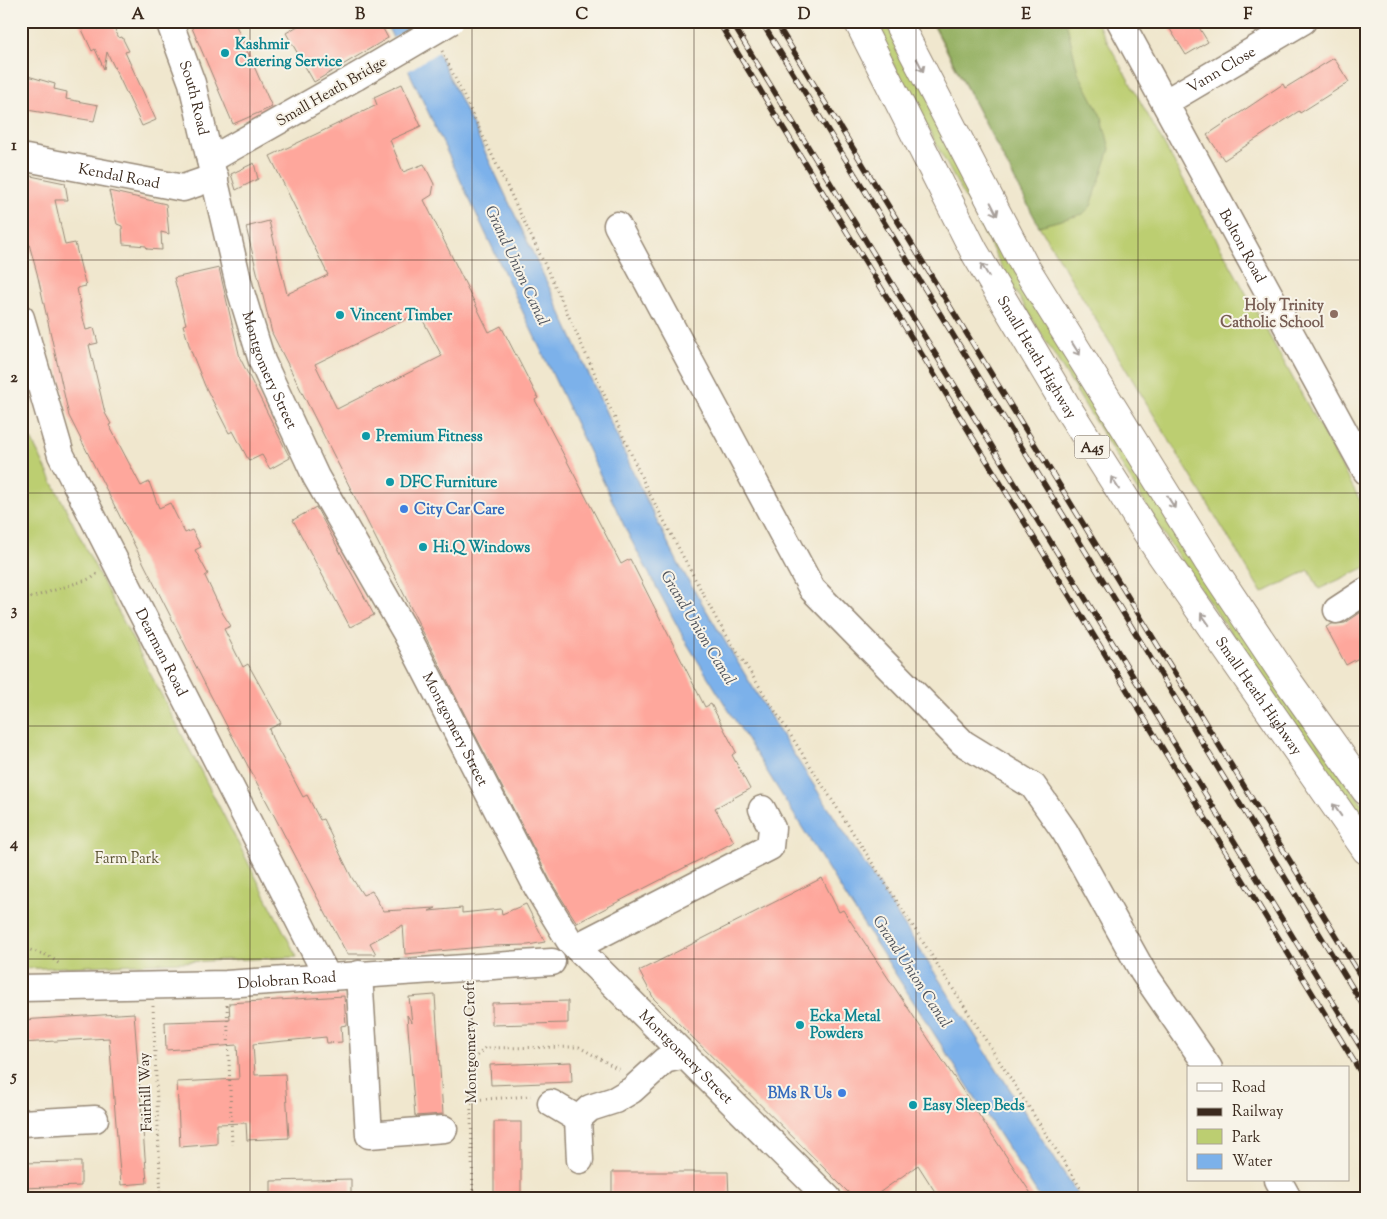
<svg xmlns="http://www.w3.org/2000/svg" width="1387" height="1219" viewBox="0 0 1387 1219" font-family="'Sorts Mill Goudy',serif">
	<rect width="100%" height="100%" fill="#f7f3e8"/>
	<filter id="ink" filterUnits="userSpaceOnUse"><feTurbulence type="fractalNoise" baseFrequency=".02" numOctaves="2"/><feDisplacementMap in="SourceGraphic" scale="10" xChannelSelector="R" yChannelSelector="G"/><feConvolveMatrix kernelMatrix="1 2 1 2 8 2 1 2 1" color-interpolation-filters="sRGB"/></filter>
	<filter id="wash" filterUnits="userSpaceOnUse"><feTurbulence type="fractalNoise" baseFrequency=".0096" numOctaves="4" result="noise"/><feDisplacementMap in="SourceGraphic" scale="20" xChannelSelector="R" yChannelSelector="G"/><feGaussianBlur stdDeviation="1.12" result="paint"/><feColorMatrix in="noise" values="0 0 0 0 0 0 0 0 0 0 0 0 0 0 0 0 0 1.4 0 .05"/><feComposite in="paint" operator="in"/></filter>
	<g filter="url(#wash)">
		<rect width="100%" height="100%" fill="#f0e7ce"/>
		<g fill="#bcce71" stroke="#7c7c48">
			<path d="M870,21H884L1317,741L1366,809V831L1168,541L1014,289Z"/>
			<path d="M931,21H1096L1366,511V567L1319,589L1309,570L1262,593L1039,226Z"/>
			<path d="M21,408L26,429L89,555L297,957L21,969Z"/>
		</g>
		<path fill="#95b163" stroke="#686e40" d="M932,21H1064L1067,25L1078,72L1102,118L1110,149L1091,206L1083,214L1039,226Z"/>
		<path fill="#7cb1ea" stroke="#5c6e84" d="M385,21H423L550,289L639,485L679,565L784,739L1080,1198H1040L835,880L686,642L629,536Z"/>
		<path fill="#f0e7ce" d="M421,21H426L440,51L405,73L390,40Z"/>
		<g id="blocks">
			<g fill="#fea79c" fill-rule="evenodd">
				<path d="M78,21H111L119,38L122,37L129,51L125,52L156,120L142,126L107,52L104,69L95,49L92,51Z"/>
				<path d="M189,21H234L272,107L233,124Z"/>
				<path d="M306,21H379L388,38L314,82L286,33Z"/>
				<path d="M1165,21H1195L1208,42L1186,55Z"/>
				<path d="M1334,58L1349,82L1300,113L1299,111L1224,160L1207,135L1283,84L1285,88Z"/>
				<path d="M21,74L55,84L54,89L67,92L66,99L98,105L94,121L21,109Z"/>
				<path d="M402,84L421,126L390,140L403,172L424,164L434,184L432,195L424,200L489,332L501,326L538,398L535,400L621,564L630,559L705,707L711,704L736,752L732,755L750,789L715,808L734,842L577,923L551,882L471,727L272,333L246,227L269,221L287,294L328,275L270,156L377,105L374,97ZM419,313L442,356L337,409L315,364Z"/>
				<path d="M254,163L258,179L236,190L231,174Z"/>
				<path d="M21,174L65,183L68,200H55L65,245L75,243L83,276L86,286L77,288L81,310L86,330L94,328L98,343L89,345L105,413L111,424L109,425L141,486L149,482L159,508L170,503L185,533L192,530L201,547L195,550L208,574L205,576L223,614L231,626L224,629L243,667L248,664L281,723L269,729L272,738L303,797L307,795L320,820L323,819L352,878L363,895L372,891L383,911L436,908L429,911L462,908V913L501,909L502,914L526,904L545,942L528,945L493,946L405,954L403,925L370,943L376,954H347L210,694L69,416L37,273L21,215Z"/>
				<path d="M109,191L166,204L169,234L161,232L162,250L147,249L146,246L123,244L122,226L117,224Z"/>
				<path d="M219,268L240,358L290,458L270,469L262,455L249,461L233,431L229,433L205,386L191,351L183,325L186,324L174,278Z"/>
				<path d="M316,507L374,615L350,627L293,520Z"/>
				<path d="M1366,609V654L1346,665L1326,627L1332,624L1345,623Z"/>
				<path d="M822,878L839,912L843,910L1034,1198H939L918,1165L872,1198H854L654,999L639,971Z"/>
				<path d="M435,995L443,1114L415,1116L407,1015L412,1023L409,997Z"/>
				<path d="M344,996L346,1025L341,1026L342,1042L327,1043L326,1037L253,1044L255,1075L285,1074L289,1138L247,1140L246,1123L217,1124V1144L180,1147L177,1082L239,1079L237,1045L166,1050L165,1022L230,1020L229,1003Z"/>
				<path d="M568,1001V1023L492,1025V1003Z"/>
				<path d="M134,1013L147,1183L121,1185L109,1038L21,1043V1020Z"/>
				<path d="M571,1062L572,1082L491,1085L490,1065Z"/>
				<rect x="494" y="1122" width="27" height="76"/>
				<path d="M73,1162H81V1186L21,1188V1163Z"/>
				<path d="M612,1172H728L729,1198H612Z"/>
				<path d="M351,1179V1198H271V1181Z"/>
			</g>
		</g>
	</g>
	<g filter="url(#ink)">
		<use href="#blocks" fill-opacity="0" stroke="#968876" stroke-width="1"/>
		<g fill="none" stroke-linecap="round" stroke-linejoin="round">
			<defs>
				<g id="minor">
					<path id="s1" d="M169,21L192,83L240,289L262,361L316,477L406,633L538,889L569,940L828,1198"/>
					<path id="s2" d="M1120,21L1366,471"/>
					<path id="s3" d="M1166,102L1303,21"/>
					<path id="s4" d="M21,157L183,188L215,177"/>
					<path d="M210,160L356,77"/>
					<path d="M617,225L812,589L963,743L1033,786L1065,832L1143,972L1209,1068"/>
					<path id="s5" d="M21,318L61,455L327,976"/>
					<path d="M1337,610L1366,591"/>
					<path d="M576,947L770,847L772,828L762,809"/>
					<path d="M359,974L369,1135L444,1129"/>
					<path id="s6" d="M21,988L226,984L552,962"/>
					<path d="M551,1103L578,1119"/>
					<path d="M21,1123L95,1119"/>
					<path d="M580,1160L578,1119L590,1108L615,1100L632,1090L665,1060L685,1055"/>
					<path d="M1278,1180L1288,1198"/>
				</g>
				<g id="highway">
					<path id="s7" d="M858,21L974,251L1065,404L1156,547L1366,850"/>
					<path d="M897,21L1024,265L1209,563L1290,684L1366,791"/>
				</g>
			</defs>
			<use href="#minor" stroke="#968876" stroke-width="29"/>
			<use href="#highway" stroke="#968876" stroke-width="30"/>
			<g stroke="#968876" stroke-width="3" stroke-dasharray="1 4" stroke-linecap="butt">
				<path d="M442,51L556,288L646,487L718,622L1087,1198"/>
				<path d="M21,601L92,578L98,573"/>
				<path d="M21,947L49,956L61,965"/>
				<path d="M468,989L473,1198"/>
				<path d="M227,1005L232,1145"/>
				<path d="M153,1006L161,1198"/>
				<path d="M470,1063L485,1048L579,1047L622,1071"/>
				<path d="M471,1100L531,1096"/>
			</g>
			<use href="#minor" stroke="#fff" stroke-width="26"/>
			<use href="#highway" stroke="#fff" stroke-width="28"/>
			<defs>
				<g id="rail">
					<path d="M718,21L1366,1081"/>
					<path d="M731,21L1366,1056"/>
					<path d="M761,21L1366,1010"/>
					<path d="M775,21L1366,985"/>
				</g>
			</defs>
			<use href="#rail" stroke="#3b2a1e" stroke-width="5.5"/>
			<use href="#rail" stroke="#f7f3e8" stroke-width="4" stroke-dasharray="11" stroke-linecap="butt"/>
			<defs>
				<path id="minor-bridge" d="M356,77L451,21"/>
			</defs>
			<use href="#minor-bridge" stroke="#968876" stroke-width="29" stroke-linecap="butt"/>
			<use href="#minor-bridge" stroke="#fff" stroke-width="26"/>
		</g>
		<defs><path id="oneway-shaft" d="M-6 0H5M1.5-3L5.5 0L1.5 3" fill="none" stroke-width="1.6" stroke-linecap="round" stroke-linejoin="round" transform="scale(1.25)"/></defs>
		<g stroke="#a79f9a">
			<use href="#oneway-shaft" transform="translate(920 65) rotate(63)"/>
			<use href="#oneway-shaft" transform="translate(994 209) rotate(63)"/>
			<use href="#oneway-shaft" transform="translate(985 270) rotate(-121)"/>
			<use href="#oneway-shaft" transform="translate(1076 349) rotate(58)"/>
			<use href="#oneway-shaft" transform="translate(1115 483) rotate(-122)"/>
			<use href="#oneway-shaft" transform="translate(1171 502) rotate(58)"/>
			<use href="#oneway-shaft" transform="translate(1205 619) rotate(-125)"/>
			<use href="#oneway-shaft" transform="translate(1337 810) rotate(-125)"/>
		</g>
	</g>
	<path fill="none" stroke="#3b2a1e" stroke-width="1" stroke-opacity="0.55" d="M250,21V1198M472,21V1198M694,21V1198M916,21V1198M1138,21V1198M21,260H1366M21,493H1366M21,726H1366M21,959H1366"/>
	<g fill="#0f9aa8" stroke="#f7f3e8" stroke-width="2">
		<circle cx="225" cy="53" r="5"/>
		<circle cx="340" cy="315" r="5"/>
		<circle cx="366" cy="436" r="5"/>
		<circle cx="390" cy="482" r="5"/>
		<circle cx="423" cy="547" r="5"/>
		<circle cx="800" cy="1025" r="5"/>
		<circle cx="913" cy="1105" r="5"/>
	</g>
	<circle fill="#8d6e63" stroke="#f7f3e8" stroke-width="2" cx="1334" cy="314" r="5"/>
	<g fill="#3f7fe0" stroke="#f7f3e8" stroke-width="2">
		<circle cx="404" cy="509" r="5"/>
		<circle cx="842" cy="1093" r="5"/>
	</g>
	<g text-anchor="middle" stroke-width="4" stroke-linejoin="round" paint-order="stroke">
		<rect fill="#f7f3e8" stroke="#73665b" stroke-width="1" x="1074.5" y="435.5" width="35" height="23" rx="4"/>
		<g font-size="14" font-weight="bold" fill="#3b2a1e">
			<text x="1092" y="452">A45</text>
		</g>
		<g font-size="15" font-weight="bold" fill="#0d838f" stroke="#f7f3e8" text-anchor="start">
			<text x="235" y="49">Kashmir<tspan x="235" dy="17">Catering Service</tspan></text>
			<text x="350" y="320">Vincent Timber</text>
			<text x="376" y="441">Premium Fitness</text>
			<text x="400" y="487">DFC Furniture</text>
			<text x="433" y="552">Hi.Q Windows</text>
			<text x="810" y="1021">Ecka Metal<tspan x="810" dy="17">Powders</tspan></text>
			<text x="923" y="1110">Easy Sleep Beds</text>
		</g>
		<g font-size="15" fill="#3b2a1e" stroke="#f7f3e8">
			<text dy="5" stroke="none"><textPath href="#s3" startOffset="64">Vann Close</textPath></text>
			<text transform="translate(331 91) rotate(-30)" y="5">Small Heath Bridge</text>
			<text dy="5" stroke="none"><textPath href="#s1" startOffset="81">South Road</textPath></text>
			<text dy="5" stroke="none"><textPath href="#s4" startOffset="100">Kendal Road</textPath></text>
			<text dy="5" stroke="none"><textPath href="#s2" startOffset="256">Bolton Road</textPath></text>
			<text dy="5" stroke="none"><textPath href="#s7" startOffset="381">Small Heath Highway</textPath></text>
			<text dy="5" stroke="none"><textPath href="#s1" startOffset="364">Montgomery Street</textPath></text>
			<text dy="5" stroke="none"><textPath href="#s5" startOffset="364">Dearman Road</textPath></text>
			<text dy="5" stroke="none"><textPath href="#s7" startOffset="786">Small Heath Highway</textPath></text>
			<text dy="5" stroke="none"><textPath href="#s1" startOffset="769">Montgomery Street</textPath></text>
			<text dy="5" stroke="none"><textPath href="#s6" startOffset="266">Dolobran Road</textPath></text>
			<text transform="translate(470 1042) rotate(-91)" y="5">Montgomery Croft</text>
			<text dy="5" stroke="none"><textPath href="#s1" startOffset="1174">Montgomery Street</textPath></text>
			<text transform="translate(145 1092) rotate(-92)" y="5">Fairhill Way</text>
		</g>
		<g font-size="15" font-weight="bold" fill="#785e54" stroke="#f7f3e8" text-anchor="end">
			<text x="1324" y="310">Holy Trinity<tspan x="1324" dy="17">Catholic School</tspan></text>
		</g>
		<g font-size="15" font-weight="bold" fill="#366cbe" stroke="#f7f3e8" text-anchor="start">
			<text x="414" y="514">City Car Care</text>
			<text x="832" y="1098" text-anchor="end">BMs R Us</text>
		</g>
		<g font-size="15" fill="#5b5333" stroke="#f7f3e8">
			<text x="127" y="863">Farm Park</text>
		</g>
		<g font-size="16" font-style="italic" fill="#4e525b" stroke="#f7f3e8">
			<text transform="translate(518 265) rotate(65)" y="6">Grand Union Canal</text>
			<text transform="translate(699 627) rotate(59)" y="6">Grand Union Canal</text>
			<text transform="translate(913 971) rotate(57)" y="6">Grand Union Canal</text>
		</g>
	</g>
	<rect width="1387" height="1219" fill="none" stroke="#f7f3e8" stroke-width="55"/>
	<rect x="1187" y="1066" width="162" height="115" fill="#f7f3e8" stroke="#aca397"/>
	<rect x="1197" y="1083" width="25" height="8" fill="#ffffff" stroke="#aca397"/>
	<text x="1232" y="1092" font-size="15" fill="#3b2a1e">Road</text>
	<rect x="1197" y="1108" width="25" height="8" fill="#3b2a1e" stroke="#aca397"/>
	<text x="1232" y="1116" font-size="15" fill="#3b2a1e">Railway</text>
	<rect x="1197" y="1129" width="25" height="15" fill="#bcce71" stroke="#aca397"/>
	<text x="1232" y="1142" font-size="15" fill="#3b2a1e">Park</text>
	<rect x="1197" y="1154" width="25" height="15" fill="#7cb1ea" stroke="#aca397"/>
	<text x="1232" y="1166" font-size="15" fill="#3b2a1e">Water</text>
	<rect x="28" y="28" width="1332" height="1164" fill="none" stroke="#3b2a1e" stroke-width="2"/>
	<g font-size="16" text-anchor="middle" font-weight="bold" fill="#3b2a1e">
		<text x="138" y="19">A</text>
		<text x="360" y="19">B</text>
		<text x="582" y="19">C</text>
		<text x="804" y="19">D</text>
		<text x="1026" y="19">E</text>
		<text x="1248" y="19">F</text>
		<text x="14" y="150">1</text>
		<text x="14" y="382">2</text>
		<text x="14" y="615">3</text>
		<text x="14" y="848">4</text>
		<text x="14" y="1081">5</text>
	</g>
</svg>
